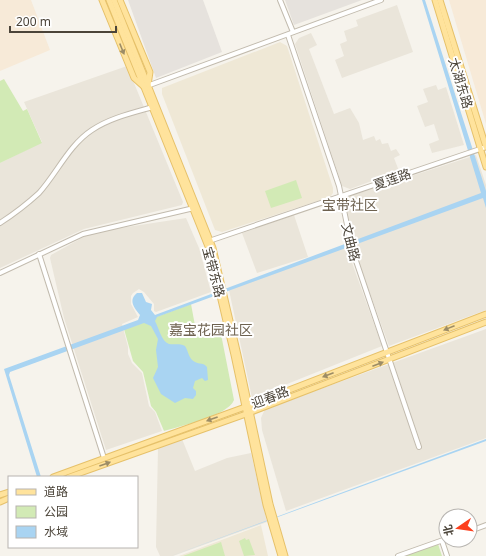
<svg xmlns="http://www.w3.org/2000/svg" width="486" height="556" viewBox="0 0 486 556" font-family="'Noto Sans','Noto Sans SC',sans-serif">
	<rect width="100%" height="100%" fill="#f6f3ec"/>
	<g fill="#eae5da">
		<path d="M397,5L413,52L342,78L335,60L344,56L340,44L347,41L344,31L358,26L356,20Z"/>
		<path d="M311,33L317,45L309,49L334,114L350,108L359,123L363,140L374,136L376,141L380,139L382,144L388,143L391,151L396,149L400,155L394,158L399,171L350,189L342,186L295,44L299,38Z"/>
		<path d="M127,66L183,202L182,205L84,229L0,268V163L42,142L24,102Z"/>
		<path d="M436,85L438,90L446,87L464,145L432,153L429,144L439,140L434,124L425,127L417,106L428,102L423,89Z"/>
		<path d="M476,155L486,185V310L389,346L354,249L344,198Z"/>
		<path d="M294,215L308,257L257,273L242,233Z"/>
		<path d="M186,218L199,248L211,292L156,312L154,311V304L144,292L139,289L133,293L131,296V304L138,317L122,324L128,347V354L132,363L142,373L149,406L155,412L162,431L106,450L64,318L50,258L51,255L87,235L107,230Z"/>
		<path d="M346,246L382,346L252,398L229,290Z"/>
		<path d="M486,329V438L286,511L262,430L261,418L265,409Z"/>
		<path d="M182,439L195,471L227,458L251,453L267,522L173,556H160L156,547L158,448Z"/>
	</g>
	<g fill="#f7ead8">
		<path d="M0,0H31L50,50L0,71Z"/>
		<path d="M449,0H486V124Z"/>
	</g>
	<g fill="#e6e2dd">
		<path d="M128,0H203L222,52L156,78Z"/>
		<path d="M285,0H362L294,25Z"/>
	</g>
	<g fill="#efe8d6">
		<path d="M280,42L287,46L333,188V193L330,197L222,232L215,230L162,94V88Z"/>
		<path d="M261,525L268,556H179Z"/>
	</g>
	<g fill="#d2eab5">
		<path d="M4,79L23,111L27,109L42,143L0,163V81Z"/>
		<path d="M296,180L302,198L271,208L265,191Z"/>
		<path d="M191,304L196,331L219,324L234,400C228,416 180,426 164,431L156,412L151,406L143,372L133,361L124,329Z"/>
		<path d="M245,538L246,540L249,539L255,555L244,556L239,541Z"/>
		<path d="M221,542L225,556H183Z"/>
		<path d="M438,544L442,556H404Z"/>
	</g>
	<g fill="#a9d4f2">
		<path d="M422,0H425L486,191V208L483,198L157,317L155,321C159,328 161,341 169,344C175,345 179,343 185,346C189,352 188,358 195,362C200,365 203,362 207,367L208,380L205,381L202,378L195,381L193,388L196,391V395L193,399L185,398L175,403L161,394L153,378L158,367L156,350L158,339L151,326L144,323L10,372L9,375L41,477H37L4,369L138,320L140,315C134,308 128,300 137,293H142L146,302L152,304L151,310L155,315L481,193Z"/>
		<path d="M486,439V441L171,556Z"/>
	</g>
	<g fill="none" stroke-linecap="round" stroke-linejoin="round">
		<defs>
			<g id="minor">
				<path d="M280,0L293,32"/>
				<path d="M288,35L339,186L352,249L419,447"/>
				<path d="M147,86L381,0"/>
				<path d="M0,223C14,214 27,204 39,193C57,173 69,145 92,130C110,118 132,113 153,107"/>
				<path d="M209,241L486,147"/>
				<path d="M39,254L104,458"/>
				<path d="M0,273L83,234L194,208"/>
				<path d="M470,531L486,525"/>
				<path d="M442,541L447,556"/>
				<path d="M398,556L446,539"/>
			</g>
			<g id="major">
				<path d="M102,0L134,78L143,86"/>
				<path d="M109,0L209,249L234,355L266,505L281,556"/>
				<path d="M114,0L213,248L238,355L270,504L285,556"/>
				<path d="M120,0L150,72L148,85"/>
				<path d="M435,0L486,167"/>
				<path d="M440,0L486,147"/>
				<path d="M53,477L245,407L486,314"/>
				<path d="M69,477L246,414L486,322"/>
				<path d="M0,495L9,492"/>
				<path d="M0,502L9,498"/>
			</g>
		</defs>
		<use href="#minor" stroke="#c2bbae" stroke-width="6"/>
		<use href="#major" stroke="#e6c16a" stroke-width="7"/>
		<use href="#minor" stroke="#fff" stroke-width="4"/>
		<use href="#major" stroke="#ffe39c" stroke-width="5"/>
	</g>
	<defs><path id="oneway-solid" d="M-6-.8H1V-3.2L6.5 0L1 3.2V.8H-6Z"/></defs>
	<g fill="#9c8c66">
		<use href="#oneway-solid" transform="translate(122 49) rotate(68)"/>
		<use href="#oneway-solid" transform="translate(449 328) rotate(158)"/>
		<use href="#oneway-solid" transform="translate(378 364) rotate(-21)"/>
		<use href="#oneway-solid" transform="translate(328 375) rotate(159)"/>
		<use href="#oneway-solid" transform="translate(212 419) rotate(160)"/>
		<use href="#oneway-solid" transform="translate(105 464) rotate(-20)"/>
	</g>
	<g text-anchor="middle" stroke-width="4" stroke-linejoin="round" paint-order="stroke">
		<g font-size="13" fill="#4b4439" stroke="#fff">
			<text transform="translate(461 83) rotate(73)" y="5">太湖东路</text>
			<text transform="translate(392 179) rotate(-19)" y="5">夏莲路</text>
			<text transform="translate(351 242) rotate(76)" y="5">文曲路</text>
			<text transform="translate(214 272) rotate(75)" y="5">宝带东路</text>
			<text transform="translate(270 397) rotate(-21)" y="5">迎春路</text>
		</g>
		<g font-size="14" fill="#6e6250" stroke="#fff">
			<text x="350" y="210">宝带社区</text>
			<text x="211" y="335">嘉宝花园社区</text>
		</g>
	</g>
	<rect x="8" y="476" width="130" height="72" fill="#ffffff" stroke="#b7b4b0"/>
	<rect x="16" y="489" width="20" height="6" fill="#ffe39c" stroke="#b7b4b0"/>
	<text x="44" y="496" font-size="12" fill="#4b4439">道路</text>
	<rect x="16" y="506" width="20" height="12" fill="#d2eab5" stroke="#b7b4b0"/>
	<text x="44" y="516" font-size="12" fill="#4b4439">公园</text>
	<rect x="16" y="526" width="20" height="12" fill="#a9d4f2" stroke="#b7b4b0"/>
	<text x="44" y="536" font-size="12" fill="#4b4439">水域</text>
	<g transform="translate(458 528) rotate(257)"><circle r="19" fill="#ffffff" stroke="#b7b4b0"/>
	<path d="M0-3L7 15L0 10L-7 15Z" fill="#fc3f1d"/>
	<text y="-6" font-size="11" font-weight="bold" text-anchor="middle" fill="#4b4439">北</text>
	</g>
	<path d="M10 26v6h106v-6" fill="none" stroke="#4b4439" stroke-width="2"/>
	<text x="16" y="26" font-size="12" fill="#4b4439" stroke="#ffffff" stroke-width="3" paint-order="stroke">200 m</text>
</svg>
